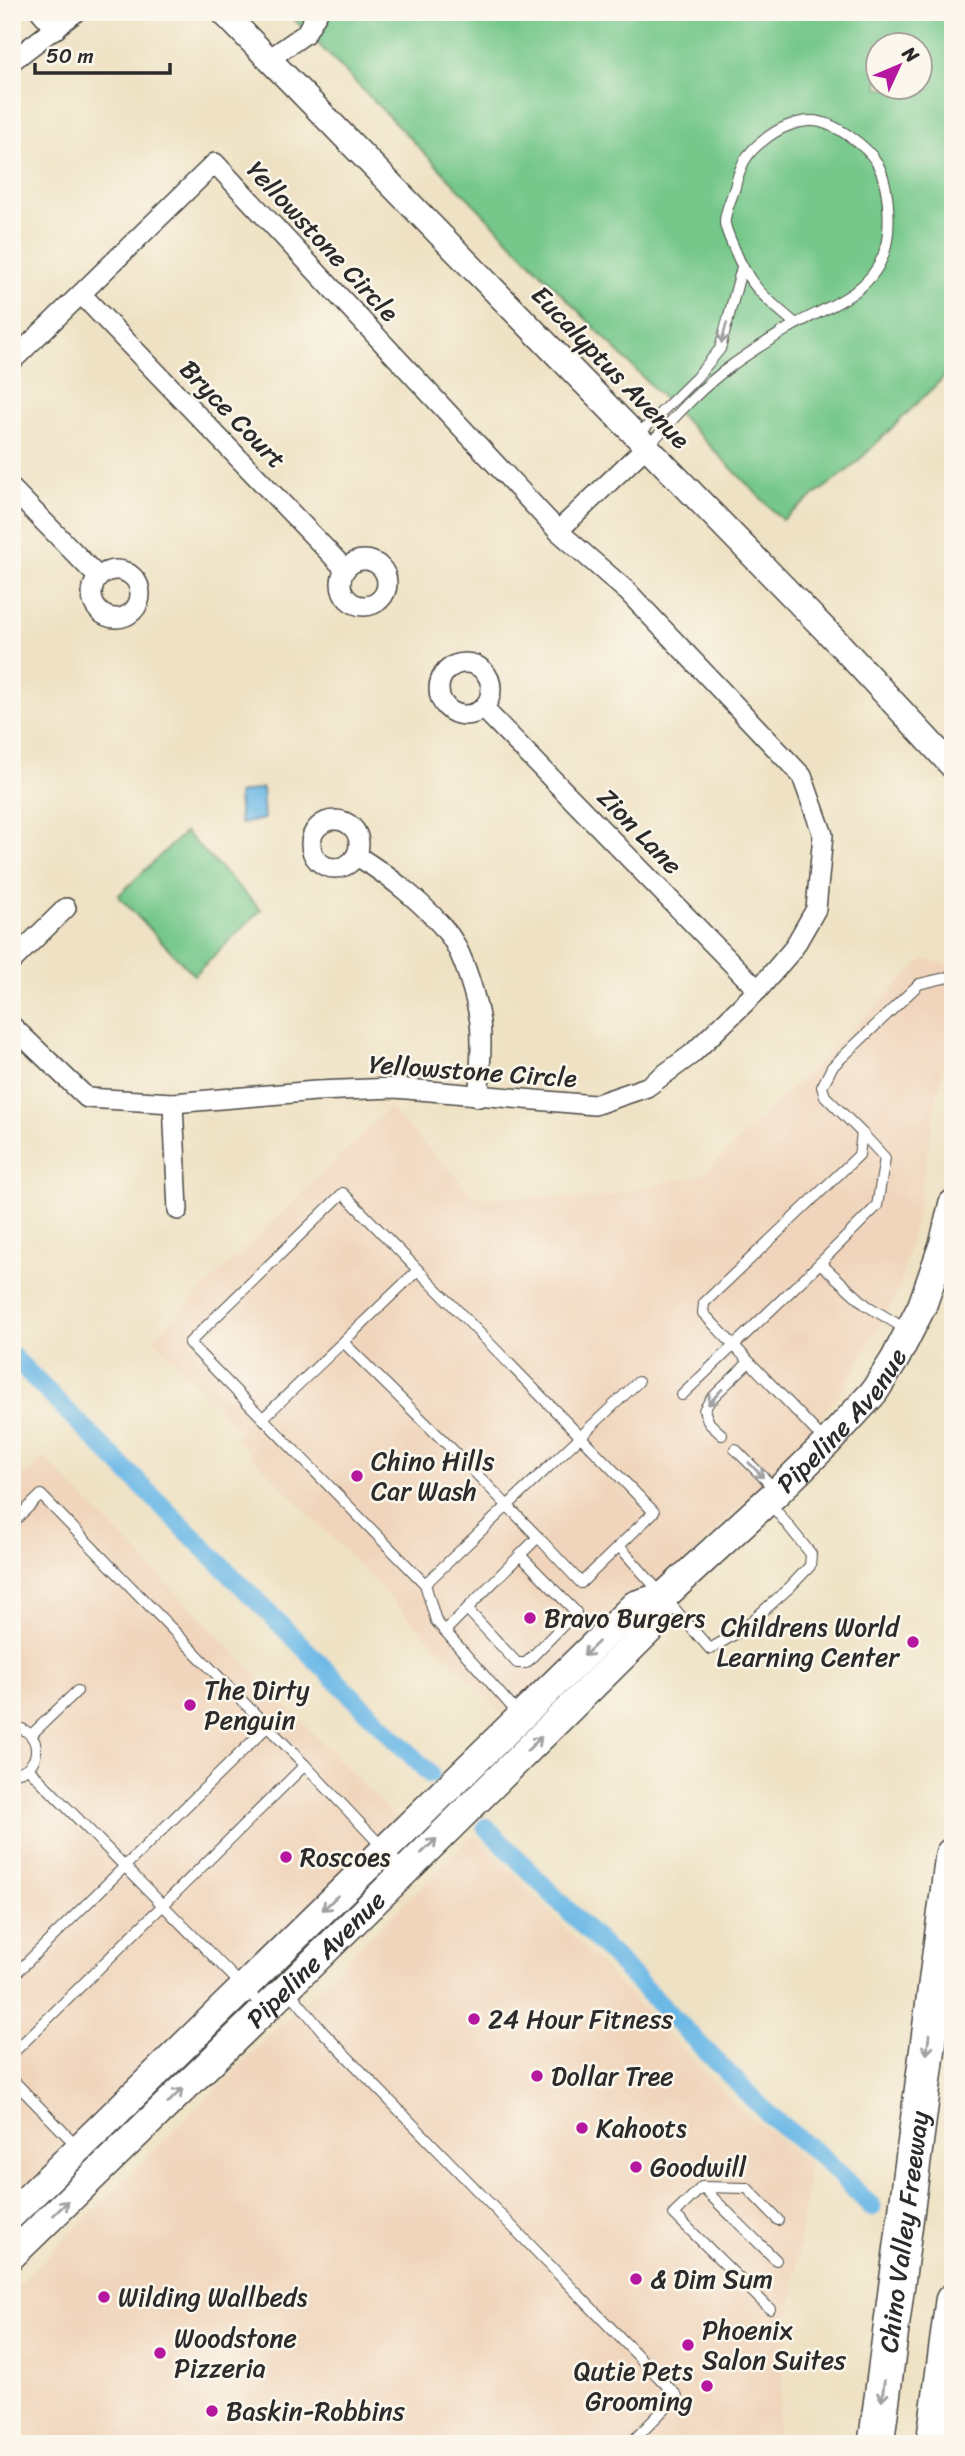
<svg xmlns="http://www.w3.org/2000/svg" width="965" height="2456" viewBox="0 0 965 2456" font-family="Sriracha,sans-serif">
	<rect width="100%" height="100%" fill="#fbf7ec"/>
	<filter id="ink" filterUnits="userSpaceOnUse"><feTurbulence type="fractalNoise" baseFrequency=".0143" numOctaves="2"/><feDisplacementMap in="SourceGraphic" scale="14" xChannelSelector="R" yChannelSelector="G"/><feConvolveMatrix kernelMatrix="1 2 1 2 8 2 1 2 1" color-interpolation-filters="sRGB"/></filter>
	<filter id="wash" filterUnits="userSpaceOnUse"><feTurbulence type="fractalNoise" baseFrequency=".00686" numOctaves="4" result="noise"/><feDisplacementMap in="SourceGraphic" scale="28" xChannelSelector="R" yChannelSelector="G"/><feGaussianBlur stdDeviation="1.57" result="paint"/><feColorMatrix in="noise" values="0 0 0 0 0 0 0 0 0 0 0 0 0 0 0 0 0 1.4 0 .05"/><feComposite in="paint" operator="in"/></filter>
	<g filter="url(#wash)">
		<rect width="100%" height="100%" fill="#efe2c4"/>
		<g fill="#f0d5bc">
			<path d="M924,959L953,965V1009L915,1222L899,1289L855,1370L805,1441L519,1731L235,1438L241,1431L153,1338L389,1108L476,1197L599,1198L704,1174Z"/>
			<path d="M44,1457L411,1834L12,2225V1488Z"/>
			<path d="M474,1834L740,2109L809,2163L775,2444H12V2291Z"/>
		</g>
		<g fill="#74c78a" stroke="#50795a" stroke-width="2" fill-rule="evenodd">
			<path d="M287,12H953V368L852,467L782,520ZM878,46H920V88H878Z"/>
			<path d="M185,832L261,910L194,975L118,896Z"/>
		</g>
		<path fill="#6db9e6" stroke="#4c7288" stroke-width="2" d="M262,788L264,819L240,824L238,794Z"/>
		<g fill="none" stroke-linecap="round" stroke-linejoin="round">
			<g stroke="#6db9e6" stroke-width="19">
				<path d="M12,1356L430,1774"/>
				<path d="M486,1827L771,2117L825,2160L872,2207"/>
			</g>
		</g>
	</g>
	<g filter="url(#ink)">
		<g fill="none" stroke-linecap="round" stroke-linejoin="round">
			<defs>
				<g id="service">
					<path d="M637,436L696,378L720,349L742,267"/>
					<path d="M648,446C674,418 700,388 731,366C750,352 770,340 789,328C823,308 868,296 883,256C892,232 890,186 877,163C867,146 833,121 812,121C795,121 777,129 764,140C746,153 740,166 735,187C732,198 724,213 725,223C726,231 731,241 734,248C749,286 765,298 796,324"/>
					<path d="M820,1263L877,1206L885,1158L862,1133"/>
					<path d="M418,1270L343,1342L458,1455L538,1537"/>
					<path d="M682,1395L820,1263L866,1305L907,1330"/>
					<path d="M263,1418L343,1342"/>
					<path d="M722,1435L709,1423L704,1410L711,1399L749,1362"/>
					<path d="M824,1440L703,1313L704,1303L859,1155L862,1133L825,1096L822,1087L832,1067L919,984L953,976"/>
					<path d="M735,1449L777,1491"/>
					<path d="M12,1523L41,1495L305,1765"/>
					<path d="M619,1546L710,1649L742,1630L790,1587L810,1566L811,1554L770,1503"/>
					<path d="M425,1584L638,1382"/>
					<path d="M467,1609L517,1663H526L576,1612L520,1555"/>
					<path d="M445,1631L538,1537L581,1583L654,1512L343,1193L189,1343L425,1584L436,1621L520,1716"/>
					<path d="M12,1727C44,1728 44,1772 12,1773"/>
					<path d="M31,1735L77,1691"/>
					<path d="M28,1768L265,2009"/>
					<path d="M12,1977L267,1727"/>
					<path d="M289,1991L323,2032L677,2396L630,2444"/>
					<path d="M12,2054L305,1765L404,1870"/>
					<path d="M12,2079L78,2147"/>
					<path d="M702,2187L776,2260"/>
					<path d="M770,2309L674,2214L702,2187L747,2188L778,2220"/>
				</g>
				<g id="minor">
					<path d="M41,12L56,29"/>
					<path d="M269,59L305,34L318,12"/>
					<path d="M12,61L76,12"/>
					<path d="M82,295L345,569"/>
					<path d="M12,361L215,163L558,531L628,592L802,776L823,835L816,909L793,949L758,990L692,1054L647,1087L594,1105L395,1088L316,1091L173,1103L87,1098L12,1026"/>
					<path d="M12,489L98,577"/>
					<path d="M558,531L647,446"/>
					<circle cx="364" cy="583" r="23"/>
					<circle cx="116" cy="594" r="24"/>
					<circle cx="465" cy="689" r="26"/>
					<path d="M483,708L758,990"/>
					<circle cx="335" cy="844" r="24"/>
					<path d="M357,856C388,875 428,906 450,936C464,956 476,997 480,1022C483,1046 479,1072 479,1097"/>
					<path d="M12,961L66,908"/>
					<path d="M173,1103L178,1210"/>
				</g>
				<path id="tertiary" d="M223,12L842,647L953,767"/>
				<g id="secondary">
					<path id="s1" d="M12,2214L635,1605L664,1596L777,1492L827,1443L874,1392L895,1359L922,1306L944,1243L953,1204"/>
					<path id="s2" d="M12,2255L287,1988L656,1623L664,1596"/>
				</g>
				<g id="motorway">
					<path id="s3" d="M876,2444L953,1855"/>
					<path d="M934,2444L953,2301"/>
				</g>
			</defs>
			<use href="#service" stroke="#484642" stroke-width="12"/>
			<use href="#minor" stroke="#484642" stroke-width="22"/>
			<use href="#tertiary" stroke="#484642" stroke-width="27"/>
			<use href="#secondary" stroke="#484642" stroke-width="31"/>
			<use href="#motorway" stroke="#484642" stroke-width="38"/>
			<use href="#service" stroke="#fff" stroke-width="10"/>
			<use href="#minor" stroke="#fff" stroke-width="19"/>
			<use href="#tertiary" stroke="#fff" stroke-width="24"/>
			<use href="#secondary" stroke="#fff" stroke-width="28"/>
			<use href="#motorway" stroke="#fff" stroke-width="35"/>
		</g>
		<defs><path id="oneway-shaft" d="M-6 0H5M1.5-3L5.5 0L1.5 3" fill="none" stroke-width="1.6" stroke-linecap="round" stroke-linejoin="round" transform="scale(1.75)"/></defs>
		<g stroke="#a0a0a0">
			<use href="#oneway-shaft" transform="translate(724 333) rotate(105)"/>
			<use href="#oneway-shaft" transform="translate(715 1397) rotate(132)"/>
			<use href="#oneway-shaft" transform="translate(756 1470) rotate(46)"/>
			<use href="#oneway-shaft" transform="translate(591 1649) rotate(136)"/>
			<use href="#oneway-shaft" transform="translate(534 1744) rotate(-44)"/>
			<use href="#oneway-shaft" transform="translate(429 1846) rotate(-44)"/>
			<use href="#oneway-shaft" transform="translate(330 1903) rotate(136)"/>
			<use href="#oneway-shaft" transform="translate(928 2044) rotate(97)"/>
			<use href="#oneway-shaft" transform="translate(175 2096) rotate(-45)"/>
			<use href="#oneway-shaft" transform="translate(61 2208) rotate(-44)"/>
			<use href="#oneway-shaft" transform="translate(883 2391) rotate(97)"/>
		</g>
	</g>
	<g fill="#b5179e" stroke="#fbf7ec" stroke-width="2.5">
		<circle cx="357" cy="1476" r="7"/>
		<circle cx="530" cy="1618" r="7"/>
		<circle cx="913" cy="1642" r="7"/>
		<circle cx="190" cy="1705" r="7"/>
		<circle cx="286" cy="1857" r="7"/>
		<circle cx="474" cy="2019" r="7"/>
		<circle cx="537" cy="2076" r="7"/>
		<circle cx="582" cy="2128" r="7"/>
		<circle cx="636" cy="2167" r="7"/>
		<circle cx="636" cy="2279" r="7"/>
		<circle cx="104" cy="2297" r="7"/>
		<circle cx="688" cy="2345" r="7"/>
		<circle cx="160" cy="2353" r="7"/>
		<circle cx="707" cy="2386" r="7"/>
		<circle cx="212" cy="2411" r="7"/>
	</g>
	<g text-anchor="middle" stroke-width="5" stroke-linejoin="round" paint-order="stroke">
		<g font-size="26" fill="#2b2b2b" stroke="#fbf7ec">
			<text transform="translate(323 241) rotate(47)" y="9">Yellowstone Circle</text>
			<text transform="translate(611 367) rotate(46)" y="9">Eucalyptus Avenue</text>
			<text transform="translate(233 414) rotate(46)" y="9">Bryce Court</text>
			<text transform="translate(640 831) rotate(46)" y="9">Zion Lane</text>
			<text transform="translate(473 1071) rotate(4)" y="9">Yellowstone Circle</text>
			<text dy="9" stroke="none"><textPath href="#s1" startOffset="1152">Pipeline Avenue</textPath></text>
			<text dy="9" stroke="none"><textPath href="#s2" startOffset="424">Pipeline Avenue</textPath></text>
			<text dy="9" stroke="none"><textPath href="#s3" startOffset="214">Chino Valley Freeway</textPath></text>
		</g>
		<g font-size="26" fill="#2b2b2b" stroke="#fbf7ec" text-anchor="start">
			<text x="371" y="1470">Chino Hills<tspan x="371" dy="30">Car Wash</tspan></text>
			<text x="544" y="1627">Bravo Burgers</text>
			<text x="899" y="1636" text-anchor="end">Childrens World<tspan x="899" dy="30">Learning Center</tspan></text>
			<text x="204" y="1699">The Dirty<tspan x="204" dy="30">Penguin</tspan></text>
			<text x="300" y="1866">Roscoes</text>
			<text x="488" y="2028">24 Hour Fitness</text>
			<text x="551" y="2085">Dollar Tree</text>
			<text x="596" y="2137">Kahoots</text>
			<text x="650" y="2176">Goodwill</text>
			<text x="650" y="2288">&amp; Dim Sum</text>
			<text x="118" y="2306">Wilding Wallbeds</text>
			<text x="702" y="2339">Phoenix<tspan x="702" dy="30">Salon Suites</tspan></text>
			<text x="174" y="2347">Woodstone<tspan x="174" dy="30">Pizzeria</tspan></text>
			<text x="693" y="2380" text-anchor="end">Qutie Pets<tspan x="693" dy="30">Grooming</tspan></text>
			<text x="226" y="2420">Baskin-Robbins</text>
		</g>
	</g>
	<rect width="965" height="2456" fill="none" stroke="#fbf7ec" stroke-width="42"/>
	<g transform="translate(899 66) rotate(46)"><circle r="33" fill="#fbf7ec" stroke="#a8a59f" stroke-width="2"/>
	<path d="M0-5L12 26L0 18L-12 26Z" fill="#b5179e"/>
	<text y="-10" font-size="19" font-weight="bold" text-anchor="middle" fill="#2b2b2b">N</text>
	</g>
	<path d="M35 63v10h135v-10" fill="none" stroke="#2b2b2b" stroke-width="3.5"/>
	<text x="46" y="63" font-size="21" fill="#2b2b2b" stroke="#fbf7ec" stroke-width="5" paint-order="stroke">50 m</text>
</svg>
